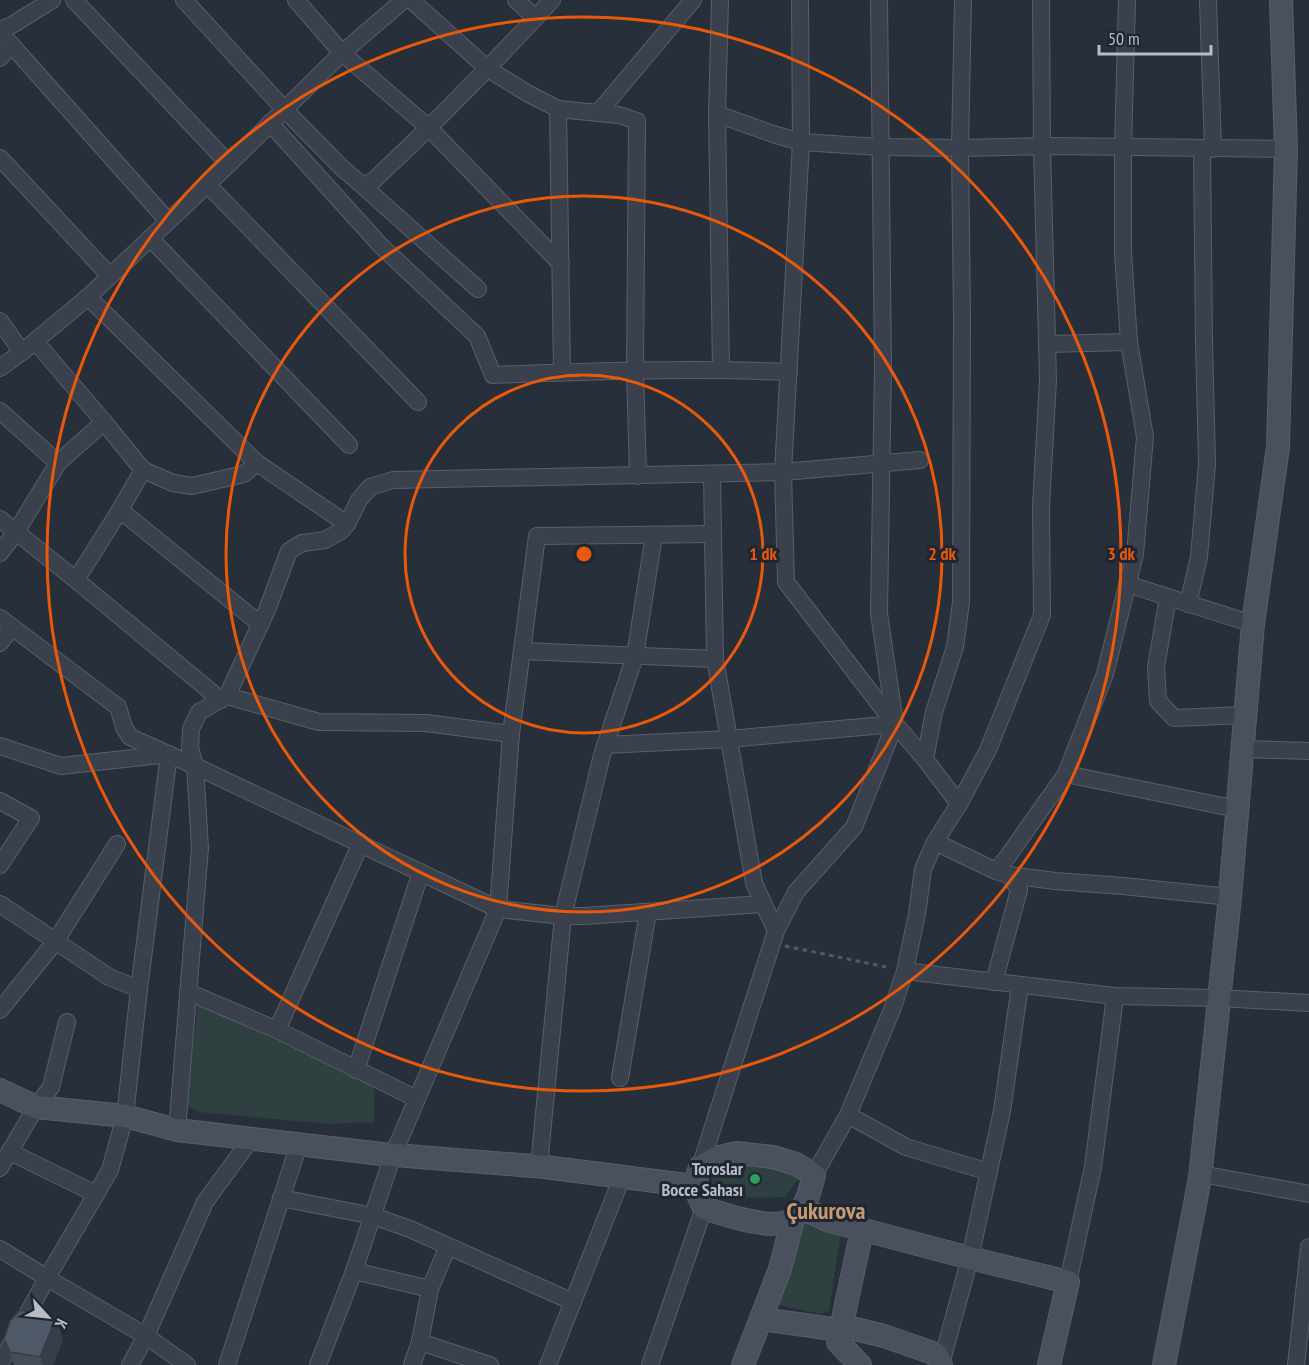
<svg xmlns="http://www.w3.org/2000/svg" width="1309" height="1365" viewBox="0 0 1309 1365" font-family="'PT Sans Narrow',sans-serif">
	<rect width="100%" height="100%" fill="#272f3b"/>
	<g fill="#2f4041">
		<path d="M198,1003L374,1086V1122L329,1124L198,1112L186,1105Z"/>
		<path d="M769,1161L799,1178L785,1197L757,1198L713,1193L712,1181L716,1165Z"/>
		<path d="M800,1218L835,1230L840,1238L829,1311L821,1314L767,1303Z"/>
	</g>
	<g fill="none" stroke-linecap="round" stroke-linejoin="round">
		<defs>
			<g id="street">
				<path d="M74,0L229,164"/>
				<path d="M184,0L284,109L342,168L363,186L478,289"/>
				<path d="M296,0L342,53L429,128L561,264"/>
				<path d="M411,0L488,69L527,93L558,109L619,115L637,121L635,371L638,476"/>
				<path d="M516,0L535,18"/>
				<path d="M720,0L717,114L721,369"/>
				<path d="M800,0L801,142L783,472L786,582L894,723"/>
				<path d="M879,0L883,367L879,613L895,724L925,759"/>
				<path d="M1208,0L1213,149"/>
				<path d="M0,30L12,25L52,0"/>
				<path d="M0,32L168,221"/>
				<path d="M0,58L12,45"/>
				<path d="M558,109L562,372"/>
				<path d="M598,113L693,0"/>
				<path d="M717,114L776,135L801,142L880,147L960,148L1051,146L1286,149"/>
				<path d="M270,123L381,246L477,336L493,375C591,371 690,368 789,372"/>
				<path d="M0,158L110,276"/>
				<path d="M207,184L418,402"/>
				<path d="M363,186L373,181C435,123 494,63 552,0"/>
				<path d="M150,238L349,445"/>
				<path d="M88,297L257,463L347,524"/>
				<path d="M0,321L22,352"/>
				<path d="M35,341L104,422L143,470L173,483L192,486L244,474L257,463"/>
				<path d="M1047,344L1129,342"/>
				<path d="M0,368L22,352L88,297L229,164L342,53L404,0"/>
				<path d="M0,411L58,463"/>
				<path d="M712,474L715,659L754,883L776,931"/>
				<path d="M120,510L260,624"/>
				<path d="M0,519L76,580L221,700"/>
				<path d="M0,553L16,532L58,463L104,422"/>
				<path d="M76,580L120,510L143,470"/>
				<path d="M1127,584L1253,624"/>
				<path d="M1168,597L1156,667L1158,701L1174,718L1245,715"/>
				<path d="M1188,604L1199,557L1207,464L1204,342L1202,149"/>
				<path d="M0,618L118,707L124,727L130,737L195,766L498,909L563,916H584L763,904"/>
				<path d="M0,643L12,628"/>
				<path d="M522,651L715,659"/>
				<path d="M227,696L319,722L426,723L511,734"/>
				<path d="M605,745L729,739L895,724L854,827L796,892L776,931L700,1167"/>
				<path d="M0,746L61,766L169,754L139,989L125,1116L110,1170L47,1278L0,1364"/>
				<path d="M1243,749L1309,751"/>
				<path d="M1066,774L1237,809"/>
				<path d="M0,801L31,818L0,865"/>
				<path d="M959,804L925,759L934,712L955,647L961,602L962,318L960,148L963,0"/>
				<path d="M935,842L996,871L1009,875L1055,881L1123,886L1230,897"/>
				<path d="M996,871L1008,856L1066,774L1105,674L1135,554L1145,437L1129,342L1123,252V148L1127,0"/>
				<path d="M0,904L109,977L139,989"/>
				<path d="M905,971L1115,996L1219,998L1309,1003"/>
				<path d="M994,982L1019,890L1009,875"/>
				<path d="M188,992L277,1030L417,1099"/>
				<path d="M0,1010L55,942L117,844"/>
				<path d="M277,1030L361,843"/>
				<path d="M356,1070L421,872"/>
				<path d="M620,1078L648,912"/>
				<path d="M848,1115L906,1147L989,1172"/>
				<path d="M177,1130L200,848L195,766L190,748L191,729L199,712L227,696L267,610L289,551L302,543L325,540L341,531L347,524L359,500L370,487L393,480L783,472L920,460"/>
				<path d="M10,1152L96,1194"/>
				<path d="M539,1166L563,916L602,755L635,656L654,535"/>
				<path d="M0,1168L36,1107L51,1087L67,1022"/>
				<path d="M1201,1174L1309,1194"/>
				<path d="M814,1175L848,1115L892,1010L905,971L917,914L923,869L935,842L959,804L988,750L1042,615L1041,506L1048,380L1042,147L1041,0"/>
				<path d="M281,1198L373,1216L410,1229L573,1302"/>
				<path d="M0,1249L47,1278L146,1336L187,1365"/>
				<path d="M354,1271L430,1289"/>
				<path d="M1068,1282L1093,1167L1115,996"/>
				<path d="M420,1342L430,1289L448,1246"/>
				<path d="M941,1364L970,1258L1002,1111L1020,985"/>
				<path d="M130,1365L146,1336L205,1202L251,1139"/>
				<path d="M227,1365L299,1144"/>
				<path d="M318,1365L354,1271L393,1155L498,909L511,734L537,536L713,534"/>
				<path d="M412,1365L420,1342L490,1365"/>
				<path d="M548,1365L622,1177"/>
				<path d="M650,1365L704,1208"/>
				<path d="M1296,1365L1309,1247"/>
			</g>
			<g id="secondary">
				<path d="M0,1090L36,1107L125,1116L177,1130L382,1154L545,1167L694,1186"/>
				<path d="M737,1153L773,1157L796,1164L814,1175C810,1190 806,1211 791,1220C771,1231 725,1215 704,1208L694,1186L700,1167L716,1158Z"/>
				<path d="M802,1208L830,1221L970,1258L1068,1282L1049,1365"/>
				<path d="M761,1319L840,1330L851,1328L884,1336L936,1354L941,1365"/>
				<path d="M743,1365L780,1269L793,1219"/>
				<path d="M860,1365L838,1342L862,1230"/>
				<path d="M1164,1365L1200,1178L1230,897L1253,624L1278,447L1286,149L1281,0"/>
			</g>
		</defs>
		<use href="#street" stroke="#595f6a" stroke-width="18"/>
		<use href="#secondary" stroke="#595f6a" stroke-width="24"/>
		<path stroke="#4e5d60" stroke-width="3" stroke-dasharray="4.5 4.5" stroke-linecap="butt" d="M785,946L891,968"/>
		<use href="#street" stroke="#3b414c" stroke-width="16"/>
		<use href="#secondary" stroke="#4a505e" stroke-width="22"/>
	</g>
	<path fill="#454d59" d="M4,1339H63L53,1365H14Z"/>
	<path fill="#383e48" d="M56,1318L63,1339L53,1365H43L40,1357Z"/>
	<path fill="#505967" stroke="#383e48" stroke-width="1.5" d="M20,1310L56,1318L40,1357L10,1352L4,1339L10,1321Z"/>
	<g fill="none" stroke="#e8590c" stroke-width="3">
		<circle cx="584" cy="554" r="179"/>
		<circle cx="584" cy="554" r="358"/>
		<circle cx="584" cy="554" r="537"/>
	</g>
	<circle fill="#2e9e5b" stroke="#202631" stroke-width="2" cx="755" cy="1179" r="6"/>
	<g text-anchor="middle" stroke-width="6" stroke-linejoin="round" paint-order="stroke">
		<g font-size="18" font-weight="bold" fill="#b7bcc7" stroke="#202631" text-anchor="end">
			<text x="743" y="1175">Toroslar<tspan x="743" dy="21">Bocce Sahası</tspan></text>
		</g>
		<g font-size="24" font-weight="bold" fill="#c79b71" stroke="#202631">
			<text x="826" y="1219">Çukurova</text>
		</g>
	</g>
	<circle cx="584" cy="554" r="9" fill="#e8590c" stroke="#202631" stroke-width="3"/>
	<g font-size="18" text-anchor="middle" font-weight="bold" fill="#e8590c" stroke="#202631" stroke-width="6" stroke-linejoin="round" paint-order="stroke">
		<text x="763" y="560">1 dk</text>
		<text x="942" y="560">2 dk</text>
		<text x="1121" y="560">3 dk</text>
	</g>
	<g transform="translate(48 1317) rotate(117)" stroke="#202631" stroke-width="4.5" paint-order="stroke">
	<path d="M0-4.5L10 22L0 15L-10 22Z" fill="#b7bcc7"/>
	<text y="-9" font-size="16" font-weight="bold" text-anchor="middle" fill="#b7bcc7">K</text>
	</g>
	<path d="M1099 45v9h112v-9" fill="none" stroke="#b7bcc7" stroke-width="3"/>
	<text x="1108" y="45" font-size="18" fill="#b7bcc7" stroke="#202631" stroke-width="4.5" paint-order="stroke">50 m</text>
</svg>
